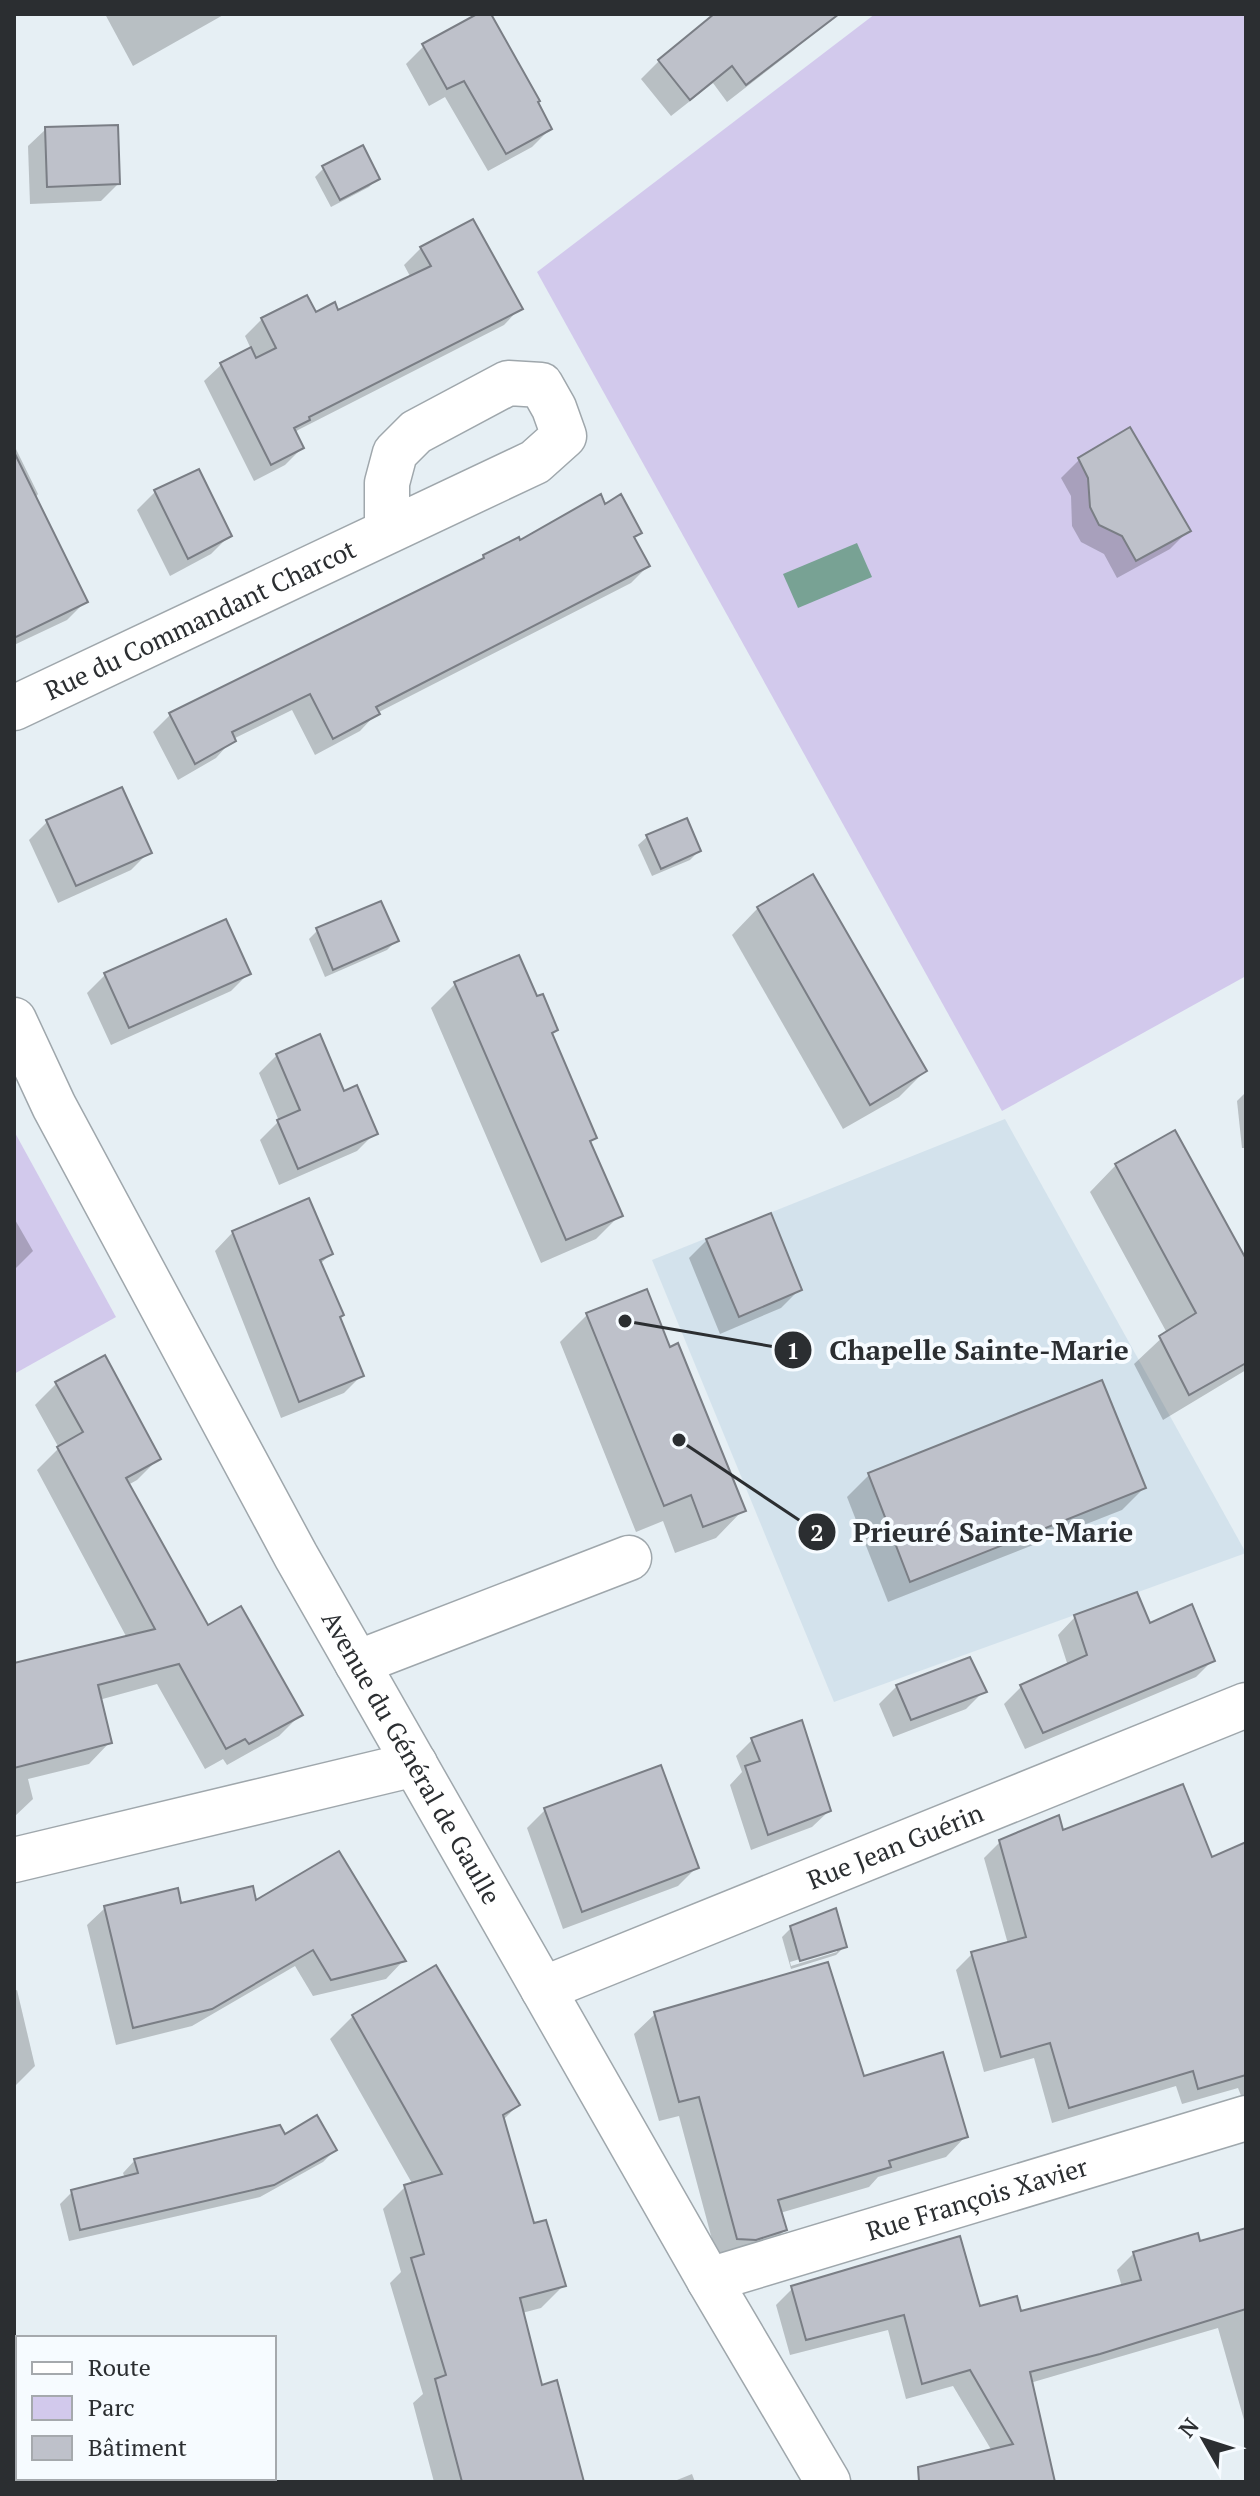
<svg xmlns="http://www.w3.org/2000/svg" width="1260" height="2496" viewBox="0 0 1260 2496" font-family="'PT Serif',serif">
	<rect width="100%" height="100%" fill="#e6eff4"/>
	<path fill="#d3e2ec" d="M1005,1119L1246,1553L834,1702L652,1260Z"/>
	<g fill="#d2c9ec">
		<path d="M875,14H1246V976L1002,1111L537,272Z"/>
		<path d="M14,1131L116,1317L14,1374Z"/>
	</g>
	<path fill="#78a294" d="M857,543L872,577L798,608L783,574Z"/>
	<g fill="#0003" fill-rule="evenodd">
		<path d="M105,14H225L133,66Z"/>
		<path d="M481,14H488L550,129L532,147L488,171L445,97L429,106L406,64L424,46Z"/>
		<path d="M718,14H798L812,32L794,50L727,102L713,83L671,116L641,79L659,61Z"/>
		<path d="M46,129L118,184L101,201L30,204L28,146Z"/>
		<path d="M324,168L378,178L369,187L331,207L315,177Z"/>
		<path d="M421,248L520,308L504,325L298,430L294,433L302,448L285,465L254,481L204,381L221,365L251,349L245,336L262,319L338,312L411,278L404,265Z"/>
		<path d="M1130,430L1188,531L1170,549L1117,578L1104,554L1081,542L1072,526L1071,496L1061,478L1079,460Z"/>
		<path d="M14,445L38,494L35,498L85,602L67,620L14,645Z"/>
		<path d="M155,492L229,536L211,554L170,576L137,510Z"/>
		<path d="M639,533L633,539L648,566L631,583L377,713L360,731L315,755L292,710L233,739L216,758L178,780L153,732L170,715L479,562L484,557L520,542Z"/>
		<path d="M47,822L149,852L131,870L58,903L29,840Z"/>
		<path d="M647,837L699,851L690,860L652,876L638,845Z"/>
		<path d="M758,908L925,1071L899,1097L843,1129L732,935Z"/>
		<path d="M318,930L396,941L387,950L325,977L309,939Z"/>
		<path d="M249,973L231,991L111,1045L87,993L105,975Z"/>
		<path d="M455,984L536,998L555,1030L551,1034L595,1138L589,1144L620,1215L596,1239L541,1263L431,1008Z"/>
		<path d="M277,1055L343,1093L375,1133L357,1151L279,1185L260,1140L279,1121L259,1073Z"/>
		<path d="M1246,1092V1148H1242L1237,1101Z"/>
		<path d="M1116,1165L1246,1263V1370L1163,1420L1134,1364L1167,1333L1090,1192Z"/>
		<path d="M14,1218L33,1251L14,1270Z"/>
		<path d="M233,1232L331,1254L320,1264L362,1375L344,1393L281,1418L215,1251Z"/>
		<path d="M707,1240L799,1290L781,1308L720,1334L689,1258Z"/>
		<path d="M587,1315L669,1349L743,1510L716,1538L675,1553L663,1521L636,1532L560,1342Z"/>
		<path d="M1101,1383L1144,1488L1122,1510L888,1602L847,1497L869,1475Z"/>
		<path d="M56,1384L159,1458L137,1480L128,1485L207,1628L301,1714L279,1736L227,1765L223,1759L205,1769L157,1684L99,1700L110,1742L89,1764L28,1779L33,1799L14,1817V1679L127,1638L37,1470L59,1448L35,1405Z"/>
		<path d="M1075,1617L1149,1626L1213,1660L1196,1677L1025,1749L1004,1704L1021,1687L1068,1666L1058,1635Z"/>
		<path d="M897,1686L984,1691L966,1709L893,1737L879,1704Z"/>
		<path d="M752,1740L829,1811L812,1827L751,1850L730,1785L742,1772L736,1756Z"/>
		<path d="M545,1810L696,1868L678,1886L563,1929L527,1828Z"/>
		<path d="M1062,1832L1211,1859L1246,1844V2108L1238,2088L1182,2104L1176,2086L1052,2123L1034,2058L984,2072L956,1970L972,1954L1008,1944L984,1858L1000,1842Z"/>
		<path d="M255,1903L403,1961L386,1979L313,1996L295,1966L192,2026L116,2045L87,1925L105,1908Z"/>
		<path d="M791,1928L845,1946L836,1955L791,1969L782,1937ZM837,1948V1952L791,1966L790,1962Z"/>
		<path d="M17,1990L35,2066L14,2087V1991Z"/>
		<path d="M655,2014L966,2136L946,2157L878,2177L869,2187L780,2213L785,2230L765,2250L717,2258L679,2116L659,2121L634,2034Z"/>
		<path d="M353,2016L518,2105L502,2121L532,2226L563,2286L541,2308L522,2313L569,2482H434L413,2403L423,2394L390,2283L401,2272L383,2209L405,2187L413,2185L330,2039Z"/>
		<path d="M285,2136L335,2150L323,2162L260,2197L69,2241L60,2204L72,2192L125,2178L123,2173L135,2160Z"/>
		<path d="M1246,2230V2427L1218,2328L1030,2383L1053,2482H962L992,2451L953,2386L906,2399L888,2330L790,2355L776,2305L793,2288L1020,2314L1122,2287L1117,2270L1134,2253L1199,2244Z"/>
		<path d="M692,2474L695,2482H672Z"/>
	</g>
	<g fill="#bec1ca" stroke="#7a7e85" stroke-width="2">
		<path d="M477,14H491L540,101L538,102L552,129L506,154L464,81L447,89L422,44Z"/>
		<path d="M714,14H839L746,85L732,66L690,100L658,60Z"/>
		<path d="M118,125L120,184L47,187L45,127Z"/>
		<path d="M363,145L380,179L340,200L322,166Z"/>
		<path d="M473,219L523,309L309,417L310,420L294,428L304,448L271,465L220,363L251,347L256,358L276,348L261,318L307,295L316,312L335,302L338,310L431,266L420,247Z"/>
		<path d="M1130,427L1191,531L1136,561L1122,536L1099,525L1090,507L1088,478L1078,458Z"/>
		<path d="M14,452L88,602L14,638Z"/>
		<path d="M199,469L232,536L188,559L154,490Z"/>
		<path d="M601,494L605,504L621,494L642,533L634,537L650,566L376,707L380,714L333,739L310,694L232,732L236,741L195,764L169,713L484,558L483,555L519,537L520,540Z"/>
		<path d="M122,787L152,853L76,886L46,820Z"/>
		<path d="M687,818L701,851L661,869L646,835Z"/>
		<path d="M813,874L927,1071L870,1105L757,907Z"/>
		<path d="M381,901L399,941L333,970L316,928Z"/>
		<path d="M226,919L251,974L129,1028L104,973Z"/>
		<path d="M519,955L537,996L543,994L558,1030L552,1033L597,1138L590,1141L623,1216L566,1240L454,982Z"/>
		<path d="M320,1034L344,1091L357,1085L378,1134L298,1169L277,1120L300,1110L276,1054Z"/>
		<path d="M1175,1130L1246,1259V1363L1189,1395L1159,1336L1196,1313L1115,1164Z"/>
		<path d="M309,1198L333,1254L320,1260L344,1315L340,1317L364,1376L299,1402L232,1231Z"/>
		<path d="M771,1213L802,1290L739,1317L706,1239Z"/>
		<path d="M647,1289L670,1347L678,1343L746,1511L703,1527L691,1495L664,1506L586,1313Z"/>
		<path d="M105,1355L161,1459L126,1478L208,1625L241,1606L303,1715L249,1744L245,1739L226,1749L179,1664L98,1685L112,1743L14,1768V1663L155,1629L57,1447L83,1432L55,1382Z"/>
		<path d="M1102,1380L1146,1488L910,1582L868,1473Z"/>
		<path d="M1137,1592L1150,1623L1192,1604L1215,1661L1043,1733L1020,1685L1087,1655L1074,1615Z"/>
		<path d="M970,1657L987,1692L911,1720L896,1685Z"/>
		<path d="M802,1720L831,1811L768,1835L745,1766L760,1761L751,1738Z"/>
		<path d="M661,1765L699,1868L582,1912L544,1808Z"/>
		<path d="M1183,1784L1212,1857L1246,1842V2075L1198,2089L1193,2071L1069,2108L1050,2043L1001,2057L971,1952L1026,1937L999,1840L1059,1815L1063,1830Z"/>
		<path d="M339,1851L406,1961L331,1980L313,1950L212,2009L133,2028L104,1906L178,1888L181,1903L253,1886L256,1900Z"/>
		<path d="M836,1908L847,1947L800,1961L790,1926Z"/>
		<path d="M828,1962L864,2076L943,2052L968,2137L889,2161L891,2167L778,2200L787,2230L756,2240L737,2239L699,2097L679,2102L654,2012Z"/>
		<path d="M436,1965L520,2105L503,2115L534,2223L546,2220L566,2286L520,2298L542,2385L557,2380L584,2482H462L435,2379L446,2375L411,2258L424,2254L404,2185L442,2174L352,2015Z"/>
		<path d="M317,2115L337,2150L274,2185L80,2230L71,2190L138,2173L134,2159L280,2125L285,2134Z"/>
		<path d="M1246,2228V2309L1100,2354L1030,2372L1055,2482H919L918,2467L1013,2444L970,2370L922,2384L904,2315L806,2340L791,2286L960,2236L980,2306L1017,2296L1021,2311L1141,2280L1133,2252L1198,2233L1200,2241Z"/>
	</g>
	<g fill="none" stroke-linecap="round" stroke-linejoin="round">
		<defs>
			<g id="minor">
				<path id="s1" d="M14,708L535,462L564,436L554,408L541,385L508,383L416,432L395,453L387,483V530"/>
				<path d="M357,1663L629,1558"/>
				<path d="M14,1860L415,1764"/>
				<path id="s2" d="M543,1989L1246,1705"/>
				<path id="s3" d="M709,2280L1246,2118"/>
			</g>
			<g id="major">
				<path id="s4" d="M14,1020L54,1106L296,1556L709,2280L828,2482"/>
			</g>
		</defs>
		<use href="#minor" stroke="#9fa7ac" stroke-width="47"/>
		<use href="#major" stroke="#9fa7ac" stroke-width="47"/>
		<use href="#minor" stroke="#fff" stroke-width="44"/>
		<use href="#major" stroke="#fff" stroke-width="44"/>
	</g>
	<g text-anchor="middle" stroke-width="8" stroke-linejoin="round" paint-order="stroke">
		<g font-size="26" fill="#2b2e31" stroke="#f6fbff">
			<text dy="9" stroke="none"><textPath href="#s1" startOffset="206">Rue du Commandant Charcot</textPath></text>
			<text dy="9" stroke="none"><textPath href="#s4" startOffset="838">Avenue du Général de Gaulle</textPath></text>
			<text dy="9" stroke="none"><textPath href="#s2" startOffset="380">Rue Jean Guérin</textPath></text>
			<text dy="9" stroke="none"><textPath href="#s3" startOffset="280">Rue François Xavier</textPath></text>
		</g>
	</g>
	<path fill="none" stroke="#2b2e31" stroke-width="3" d="M625 1321L793 1350M679 1440L817 1532"/>
	<g fill="#2b2e31" stroke="#f6fbff" stroke-width="3">
		<circle cx="625" cy="1321" r="8"/>
		<circle cx="679" cy="1440" r="8"/>
		<circle cx="793" cy="1350" r="20"/>
		<circle cx="817" cy="1532" r="20"/>
	</g>
	<g font-size="24" text-anchor="middle" font-weight="bold" fill="#fff">
		<text x="793" y="1359">1</text>
		<text x="817" y="1541">2</text>
	</g>
	<g font-size="28" text-anchor="middle" font-weight="bold" fill="#2b2e31" stroke="#f6fbff" stroke-width="8" stroke-linejoin="round" paint-order="stroke">
		<text x="979" y="1360">Chapelle Sainte-Marie</text>
		<text x="993" y="1542">Prieuré Sainte-Marie</text>
	</g>
	<rect width="1260" height="2496" fill="none" stroke="#2b2e31" stroke-width="32"/>
	<rect x="16" y="2336" width="260" height="144" fill="#f6fbff" stroke="#a5a9ad" stroke-width="2"/>
	<rect x="32" y="2362" width="40" height="12" fill="#ffffff" stroke="#a5a9ad" stroke-width="2"/>
	<text x="88" y="2376" font-size="24" fill="#2b2e31">Route</text>
	<rect x="32" y="2396" width="40" height="24" fill="#d2c9ec" stroke="#a5a9ad" stroke-width="2"/>
	<text x="88" y="2416" font-size="24" fill="#2b2e31">Parc</text>
	<rect x="32" y="2436" width="40" height="24" fill="#bec1ca" stroke="#a5a9ad" stroke-width="2"/>
	<text x="88" y="2456" font-size="24" fill="#2b2e31">Bâtiment</text>
	<g transform="translate(1204 2440) rotate(309)" stroke="#f6fbff" stroke-width="6" paint-order="stroke">
	<path d="M0-6L14 30L0 20L-14 30Z" fill="#2b2e31"/>
	<text y="-12" font-size="22" font-weight="bold" text-anchor="middle" fill="#2b2e31">N</text>
	</g>
</svg>
